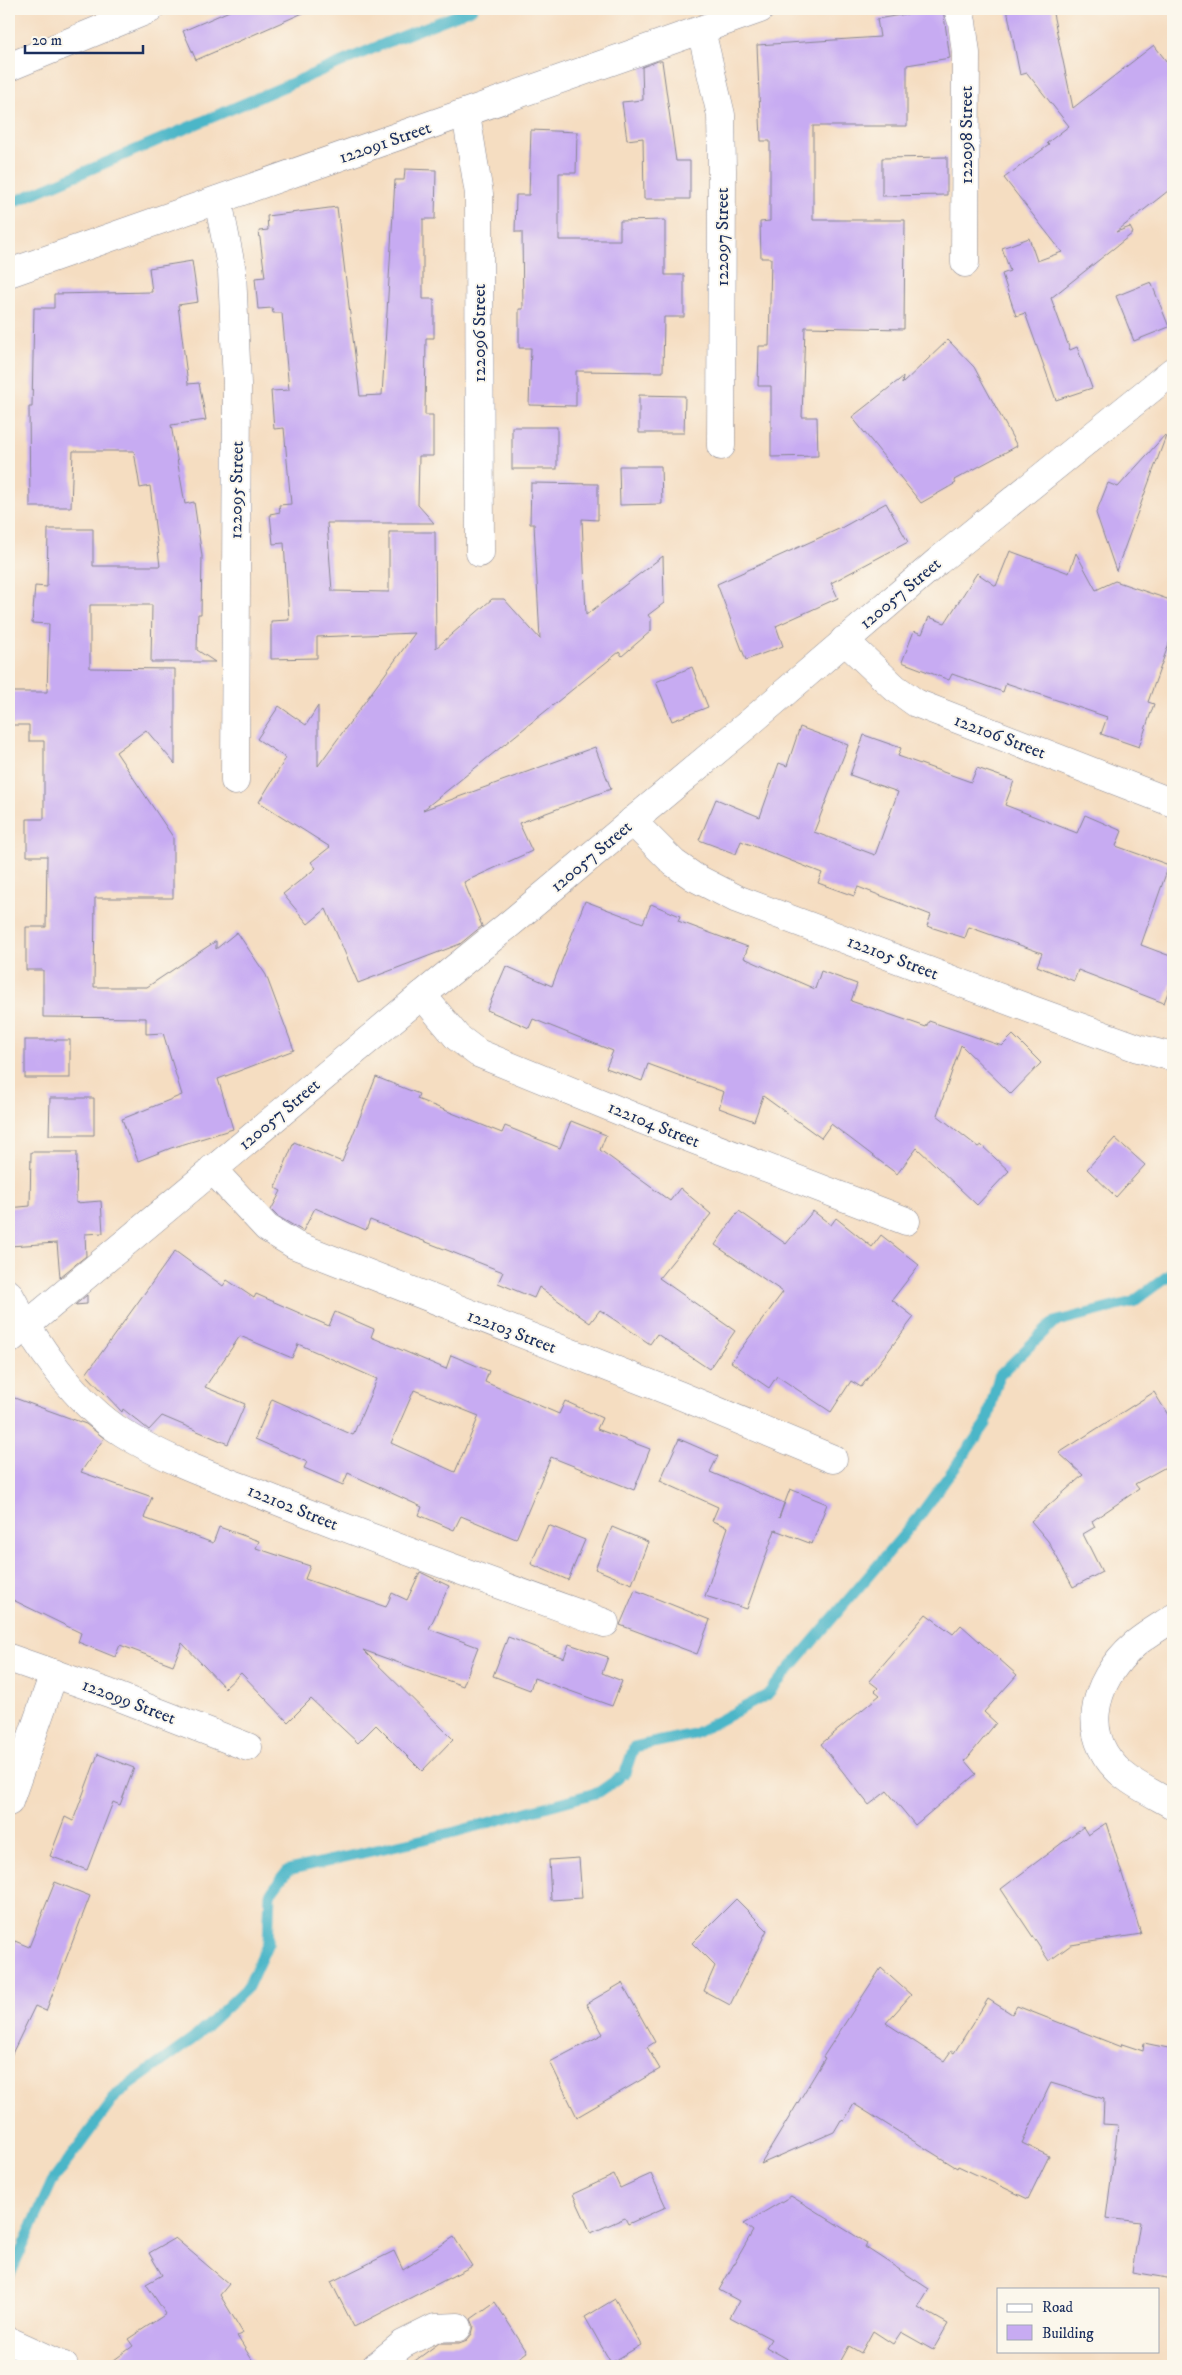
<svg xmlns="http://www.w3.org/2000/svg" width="1182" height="2375" viewBox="0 0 1182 2375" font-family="'IM FELL DW Pica',serif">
	<rect width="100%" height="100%" fill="#fbf7ec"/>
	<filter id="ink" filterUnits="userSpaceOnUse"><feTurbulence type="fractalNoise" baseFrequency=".02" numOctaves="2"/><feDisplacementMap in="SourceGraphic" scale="10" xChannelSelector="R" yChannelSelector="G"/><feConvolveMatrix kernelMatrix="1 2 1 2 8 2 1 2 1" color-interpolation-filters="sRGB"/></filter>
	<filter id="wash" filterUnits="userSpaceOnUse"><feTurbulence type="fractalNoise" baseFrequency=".0096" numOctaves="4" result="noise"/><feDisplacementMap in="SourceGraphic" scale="20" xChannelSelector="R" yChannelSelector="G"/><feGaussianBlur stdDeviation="1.12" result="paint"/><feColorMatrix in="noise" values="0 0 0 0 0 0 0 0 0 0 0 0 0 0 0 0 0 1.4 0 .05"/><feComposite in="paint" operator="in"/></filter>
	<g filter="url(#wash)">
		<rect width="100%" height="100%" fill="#f5ddc1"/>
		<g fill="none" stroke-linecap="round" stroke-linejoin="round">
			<g stroke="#4bb6c8" stroke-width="11">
				<path d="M9,204L393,40L472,9"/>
				<path d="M625,1773L634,1747L694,1734L767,1695L918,1518L986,1424L999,1376L1054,1322L1133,1302L1173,1272"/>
				<path d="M9,2277L52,2182L118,2093L193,2039L248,1987L268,1943L270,1894L288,1870L455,1832L599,1792L619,1778"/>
			</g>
		</g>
		<g id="blocks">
			<g fill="#c7abf2" fill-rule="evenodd">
				<path d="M234,9H312L196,60L183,31Z"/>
				<path d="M936,9H943L950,58L907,65V126H813V220H905L904,329L805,327L802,417H817L818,456L771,457V386H758L759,346H769L771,258H761L760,222L770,221V141H761L757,45L880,37L877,19Z"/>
				<path d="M1007,9H1052L1073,108L1154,45L1173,70V187L1116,232L1130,227L1133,233L1051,298L1070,350L1077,347L1092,388L1056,400L1025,313L1016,316L1002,274L1010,271L1002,248L1029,238L1037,261L1062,252L1004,178L1049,145L1047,143L1069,126L1027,73L1020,75Z"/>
				<path d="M658,61H662L676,161H690V199H644L643,138L627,140L622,102L643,100L642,67Z"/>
				<path d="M531,130L577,132L576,173H559V240H620V221L665,220V275H684V317H664L663,372L576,371V406L529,405L531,348H519V309H523L522,232H515L516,195H529Z"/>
				<path d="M947,157V195L882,196V158Z"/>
				<path d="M405,169L436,170L435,219H423V299H434V338H426L425,415H433V456H419L418,505L434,523H327L332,591L389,592V532H435L436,648L492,599H504L540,639L534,524H530L531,483L598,484V520L582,519L586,615L663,556L664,603L648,615L651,619V631L622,656L619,652L423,810L595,747L611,789L519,823L532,851L464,882L482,926L460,944L358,983L326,909L308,924L283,894L316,868L311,862L330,847L259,802L286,758L257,739L279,706L306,725L318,706V766L415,633L317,637V658L271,659V621L289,620L284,543L273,544L270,514L280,512L279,505L291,504L284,428L274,429L271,391L289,390L282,313H273L272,308L258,309L255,278L265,277L259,231L268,230L267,216L337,207L360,396L382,395L395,180H404Z"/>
				<path d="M192,261L198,302L178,305L188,384L199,383L206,420L171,425L185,504L194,502L202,556L201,614H198L197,650L215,662H151L152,605H90V668L175,669V764L146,730L116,752L173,837V898H95L94,987H147L216,941V949L237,932L266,975L294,1050L218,1079L233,1129L171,1148L138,1161L122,1119L182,1095L163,1033L146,1034V1018L43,1017V970H26V927H46L47,856H27V819H44V741H29V725H10V692H47L49,624L32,623L35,586L47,587L48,529H93V566H160L150,486L140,488L134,451H73L71,507H30L29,407H32L34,308H54V294L152,292L149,268Z"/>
				<path d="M1151,282L1169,327L1134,341L1116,296Z"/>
				<path d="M948,340L974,367L1017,446L954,480L956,483L921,503L852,417L903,377L902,384Z"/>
				<path d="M639,395L685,396L684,433H639Z"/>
				<rect x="512" y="427" width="45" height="42"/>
				<path d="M1165,435L1166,436L1116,571L1096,513L1108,483L1118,487Z"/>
				<path d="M619,466H661L662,504L620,505Z"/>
				<path d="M886,503L908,542L831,583L838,598L776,626L783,646L746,660L717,584L841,528Z"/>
				<path d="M1010,551L1069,573L1076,553L1096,590L1115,581L1173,601V632L1148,702L1154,704L1139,747L1101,734L1107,717L1006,683L1003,692L952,674L949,680L902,662L914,631L922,634L929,617L945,623L977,573L996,586Z"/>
				<path d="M692,667L708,707L672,721L656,682Z"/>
				<path d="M800,727L848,745L814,832L875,855L898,792L850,775L864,735L901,748L898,756L971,782L977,768L1014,781L1005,805L1077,833L1085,815L1122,831L1116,846L1169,865L1141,945L1173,957V979L1164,1003L1078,970L1074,981L1037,966L1042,953L969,927L965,938L927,926L931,915L858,887L854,896L818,883L822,873L741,841L736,854L699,840L716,799L760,817L779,763L787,766Z"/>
				<path d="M585,901L643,923L651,904L680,916L678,921L748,947L744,958L815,989L821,971L857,984L851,1001L926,1027L929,1021L1002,1046L1013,1035L1041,1063L1011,1094L961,1045L937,1115L978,1147L981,1145L1009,1171L977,1205L917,1148L897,1174L831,1124L821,1138L763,1096L754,1121L719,1108L724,1092L648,1064L642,1081L606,1068L613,1051L533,1019L529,1028L487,1010L506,966L552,986Z"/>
				<rect x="25" y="1040" width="45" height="38"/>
				<path d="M376,1077L419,1094L417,1099L502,1133L505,1126L560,1148L571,1121L606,1135L600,1150L670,1201L680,1188L711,1214L659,1278L735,1331L709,1369L657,1334L650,1344L600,1310L590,1323L539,1287L534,1298L498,1283L503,1272L370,1220L366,1230L315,1208L303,1231L277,1216L271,1210L281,1191L275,1188L294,1142L342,1162Z"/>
				<path d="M50,1098H94V1135H49Z"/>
				<path d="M1115,1138L1145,1165L1116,1197L1087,1169Z"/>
				<path d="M31,1152H77L76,1203L101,1201L103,1233L85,1234L86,1256L60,1277L57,1243L9,1246V1208L30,1206Z"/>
				<path d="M739,1211L786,1244L813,1211L831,1225L836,1218L872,1247L881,1235L919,1265L892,1300L914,1317L861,1387L851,1381L831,1412L777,1376L769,1388L731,1362L783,1292L715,1245Z"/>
				<path d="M175,1251L223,1286L227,1280L254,1298L256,1294L329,1326L335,1312L374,1329L371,1337L446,1369L451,1355L489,1371L485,1382L559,1414L565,1401L602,1418L597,1429L650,1449L634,1490L551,1457L516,1539L461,1516L454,1530L419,1515L422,1507L348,1473L343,1485L304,1468L307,1462L255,1439L272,1399L353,1435L377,1379L298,1344L292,1358L240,1336L205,1387L245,1404L228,1444L162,1416L149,1430L123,1409L122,1412L86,1374ZM414,1390L479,1416L455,1472L391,1443Z"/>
				<path d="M87,1295V1304L75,1305Z"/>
				<path d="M1154,1392L1173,1423V1463L1135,1484L1139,1489L1092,1521L1095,1527L1083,1534L1102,1572L1073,1587L1048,1541L1031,1521L1083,1475L1059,1453Z"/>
				<path d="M9,1396L86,1424L104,1438L81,1472L152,1497L144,1518L213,1543L219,1527L259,1541L256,1548L310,1566L305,1579L386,1607L392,1593L407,1600L420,1572L449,1586L429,1629L478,1647L463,1686L363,1650L453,1739L422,1771L376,1725L358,1743L311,1699L288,1722L241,1673L225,1688L182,1643L173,1665L120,1645L115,1657L78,1642L81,1633L9,1598Z"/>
				<path d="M679,1439L718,1456L710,1472L784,1503L779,1518L790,1489L827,1504L812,1544L775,1530L747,1609L705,1596L728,1527L712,1521L718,1507L660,1481Z"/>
				<path d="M548,1525L585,1540L568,1580L531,1564Z"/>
				<path d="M612,1527L648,1542L632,1584L595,1569Z"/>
				<path d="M635,1590L710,1620L697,1654L620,1625Z"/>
				<path d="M926,1614L953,1634L961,1625L1017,1675L984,1712L996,1723L965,1761L976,1774L915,1825L887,1791L869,1805L821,1744L880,1695L875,1691L878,1688L869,1681Z"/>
				<path d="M508,1637L564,1658L569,1644L608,1657L602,1673L622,1681L612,1706L534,1678L530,1690L493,1676Z"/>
				<path d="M98,1754L134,1768L120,1805L113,1802L87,1870L50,1856L65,1817L73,1821Z"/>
				<path d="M1106,1823L1141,1934L1071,1945L1049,1961L1001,1889L1083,1827L1088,1835Z"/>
				<path d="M579,1858L582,1898L551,1900L549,1860Z"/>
				<path d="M55,1882L90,1896L46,2011L35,2006L9,2060V1958L15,1941L29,1947Z"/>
				<path d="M736,1899L767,1930L730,2005L704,1991L715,1966L692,1943Z"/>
				<path d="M881,1968L911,1995L886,2023L944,2061L951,2051L954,2053L988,1999L1012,2014L1017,2006L1121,2047L1122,2044L1143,2051L1144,2043L1173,2049V2279L1132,2272L1140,2222L1106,2218L1118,2125L1103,2124L1104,2099L1051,2083L1022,2143L1049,2156L1028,2199L958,2166L957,2168L854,2104L844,2121L841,2120L834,2132L761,2164L825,2058L823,2057Z"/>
				<path d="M622,1983L655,2042L647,2047L660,2069L577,2117L550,2062L603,2034L586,2004Z"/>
				<path d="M651,2174L666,2207L628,2224L625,2218L591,2233L573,2194L614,2175L620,2188Z"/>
				<path d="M791,2196L867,2243L865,2247L929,2289L918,2307L948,2324L933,2350L901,2332L893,2344L873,2331L861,2353L849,2346L838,2366H800L766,2347L771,2339L730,2317L739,2301L719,2290L753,2231L744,2224Z"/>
				<path d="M454,2237L472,2266L354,2327L331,2282L394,2251L403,2270Z"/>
				<path d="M175,2238L229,2284L220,2295L243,2333L237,2336L256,2366H106L133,2346L128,2339L166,2314L146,2284L162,2275L149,2253Z"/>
				<path d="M615,2299L641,2345L611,2363L585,2317Z"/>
				<path d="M495,2302L527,2352L508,2366H408L439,2343H459L467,2340L472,2334L474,2326L471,2319Z"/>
			</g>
		</g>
	</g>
	<g filter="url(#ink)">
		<use href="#blocks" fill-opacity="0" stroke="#888690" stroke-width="1"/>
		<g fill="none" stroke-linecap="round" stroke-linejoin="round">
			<defs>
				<g id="minor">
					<path d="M958,9L962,22L966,53L965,263"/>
					<path d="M701,30L721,115L722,170L721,446"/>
					<path d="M9,67L150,9"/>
					<path d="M466,114L479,194L480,553"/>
					<path d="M218,200L232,271L237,384L235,781"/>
					<path d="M9,273L760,9"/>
					<path d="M844,640L895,688L916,703L1173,803"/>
					<path d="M632,821L674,863L694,877L737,899L1033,1010L1138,1048L1173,1057"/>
					<path d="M422,995L457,1037L478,1053L632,1116L906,1221"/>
					<path d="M212,1169L267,1228L295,1245L679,1395L833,1459"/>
					<path d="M9,1294C34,1342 76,1404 123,1433C169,1462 224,1480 275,1500C384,1544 494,1583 605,1623"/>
					<path d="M9,1340L422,995L512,922L747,725L938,561L1173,371"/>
					<path d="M1173,1618C1161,1626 1147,1634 1135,1644C1091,1682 1076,1742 1130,1780C1143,1789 1159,1797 1173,1805"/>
					<path d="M9,1658L109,1693L248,1747"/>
					<path d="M9,1802L54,1673"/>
					<path d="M9,2341L64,2366"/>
					<path d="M376,2366L403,2344L435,2328L458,2327"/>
				</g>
			</defs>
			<use href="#minor" stroke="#888690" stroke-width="29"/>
			<use href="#minor" stroke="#fff" stroke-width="28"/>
		</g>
	</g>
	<g text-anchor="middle" stroke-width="4" stroke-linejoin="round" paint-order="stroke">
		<g font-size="18" fill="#1b2f5e" stroke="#fbf7ec">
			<text transform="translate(966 135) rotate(-90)" y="6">122098 Street</text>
			<text transform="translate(385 142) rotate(-19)" y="6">122091 Street</text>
			<text transform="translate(722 237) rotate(-90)" y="6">122097 Street</text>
			<text transform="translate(479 333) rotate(-90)" y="6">122096 Street</text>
			<text transform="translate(236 490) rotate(-89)" y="6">122095 Street</text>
			<text transform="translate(900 593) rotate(-40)" y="6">120057 Street</text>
			<text transform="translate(1000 736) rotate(21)" y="6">122106 Street</text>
			<text transform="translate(591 856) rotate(-40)" y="6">120057 Street</text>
			<text transform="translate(893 957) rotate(21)" y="6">122105 Street</text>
			<text transform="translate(279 1114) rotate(-40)" y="6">120057 Street</text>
			<text transform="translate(654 1124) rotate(22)" y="6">122104 Street</text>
			<text transform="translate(512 1331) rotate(21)" y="6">122103 Street</text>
			<text transform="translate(293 1507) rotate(22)" y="6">122102 Street</text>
			<text transform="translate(129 1701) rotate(21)" y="6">122099 Street</text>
		</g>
	</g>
	<rect width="1182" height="2375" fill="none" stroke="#fbf7ec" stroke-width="30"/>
	<rect x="997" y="2288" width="162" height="65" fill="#fbf7ec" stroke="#a1a7b3"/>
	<rect x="1007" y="2304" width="25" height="8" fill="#ffffff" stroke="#a1a7b3"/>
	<text x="1042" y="2312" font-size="15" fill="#1b2f5e">Road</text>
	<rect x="1007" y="2325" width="25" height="15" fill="#c7abf2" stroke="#a1a7b3"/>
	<text x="1042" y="2338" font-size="15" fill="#1b2f5e">Building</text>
	<path d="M25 45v8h118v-8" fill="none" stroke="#1b2f5e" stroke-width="2.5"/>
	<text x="32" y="45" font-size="15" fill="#1b2f5e" stroke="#fbf7ec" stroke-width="4" paint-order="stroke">20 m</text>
</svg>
